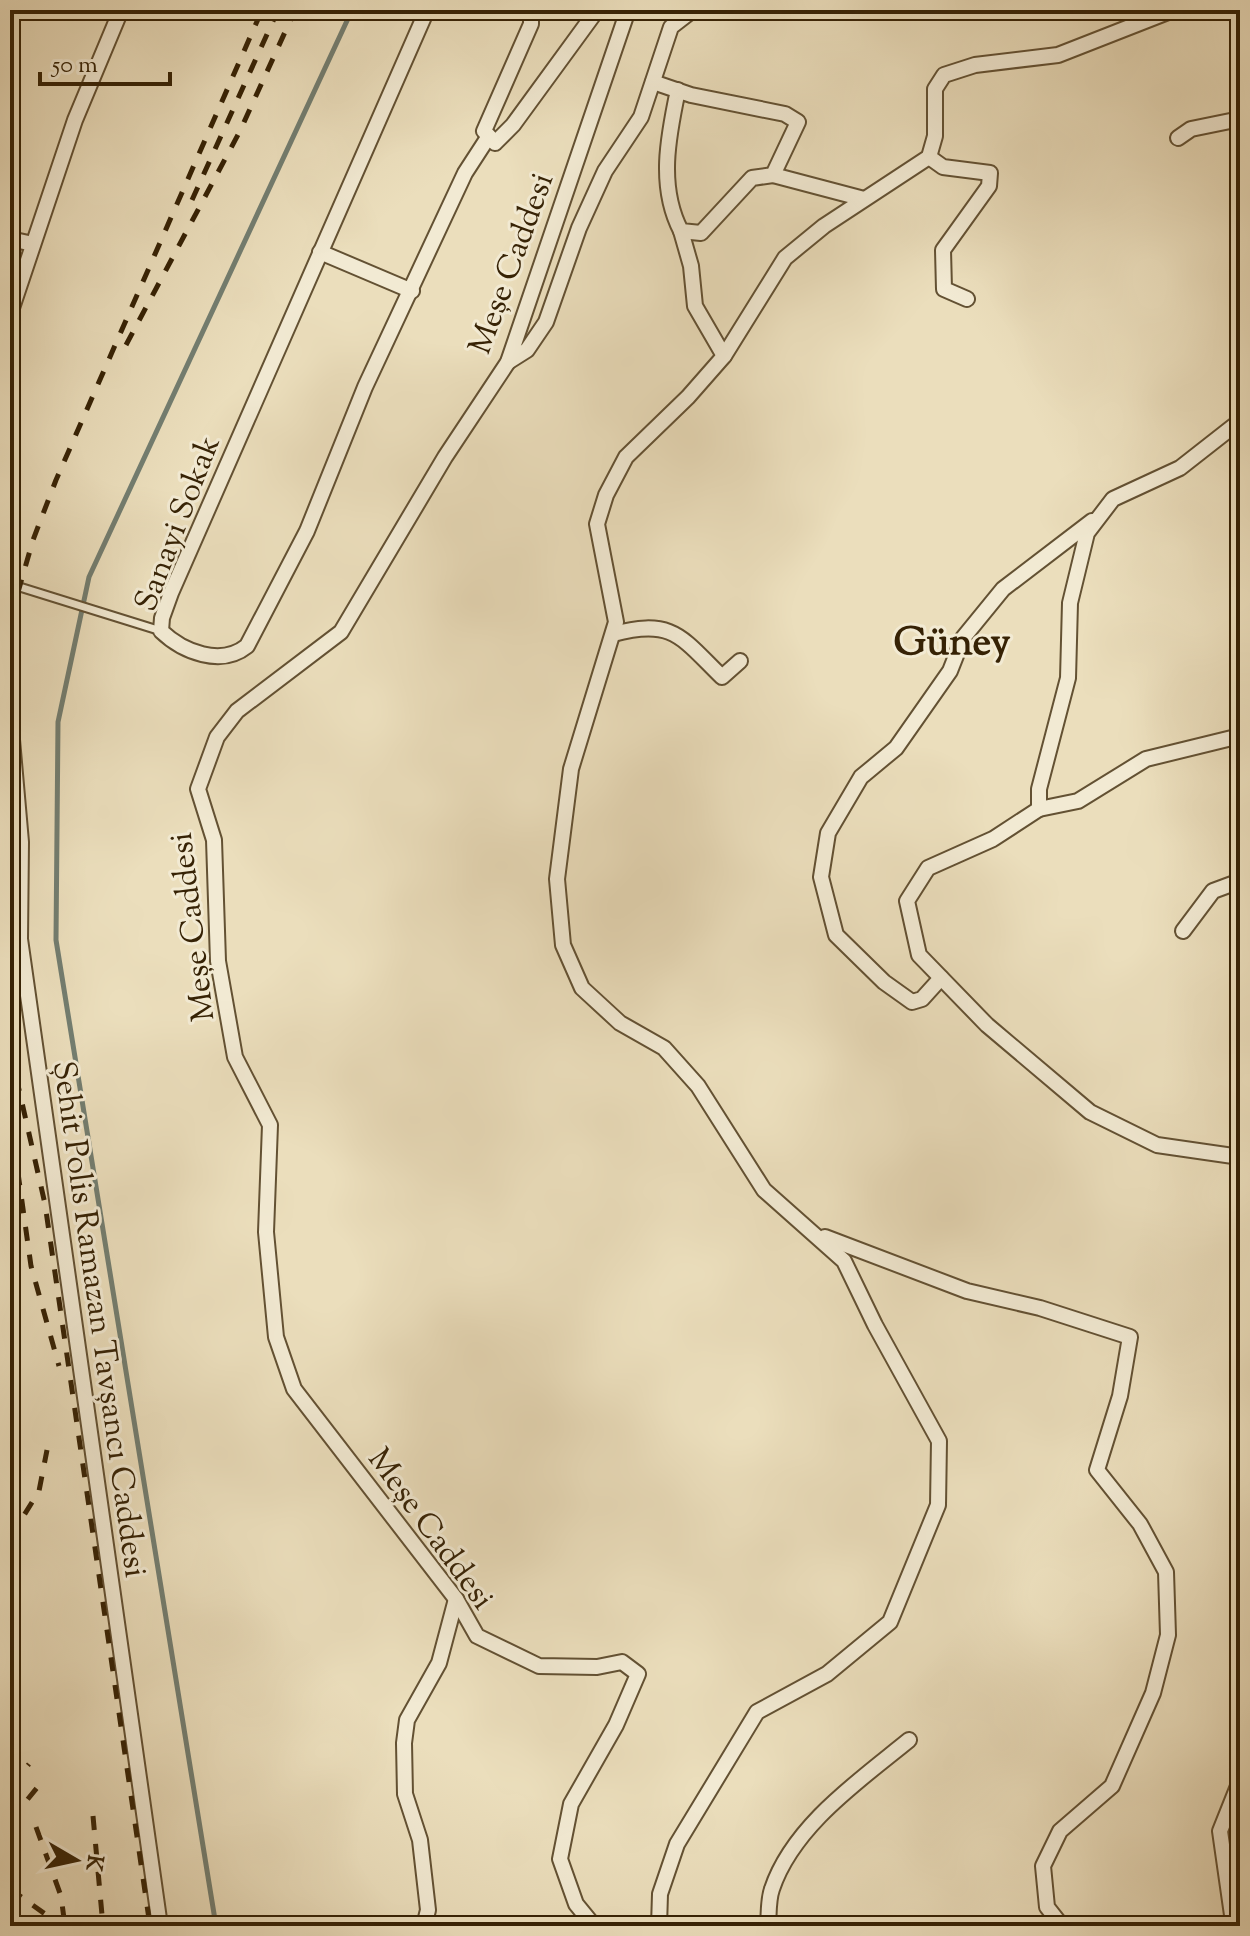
<svg xmlns="http://www.w3.org/2000/svg" width="1250" height="1936" viewBox="0 0 1250 1936" font-family="'Sorts Mill Goudy',serif">
	<rect width="100%" height="100%" fill="#ebdebc"/>
	<filter id="stains"><feTurbulence type="fractalNoise" baseFrequency=".0025" numOctaves="4"/><feColorMatrix values="0 0 0 0 .2 0 0 0 0 .09 0 0 0 0 .02 0 0 0 .5 -.17"/></filter>
	<radialGradient id="worn" r=".72"><stop offset=".6" stop-color="#630" stop-opacity="0"/><stop offset="1" stop-color="#630" stop-opacity=".3"/></radialGradient>
	<g fill="none" stroke-linecap="round" stroke-linejoin="round">
		<path stroke="#737e71" stroke-width="5" d="M216,1926L56,940L58,722L89,577L352,10"/>
		<defs>
			<path id="service" d="M10,584L161,631"/>
			<g id="minor">
				<path d="M427,10L171,593L162,618L161,631C183,652 221,667 247,646L307,531L365,387L465,173L489,136"/>
				<path d="M531,10V24L484,131L495,143L513,125L597,10"/>
				<path d="M653,82L691,95L785,114L798,122L773,175L752,178L701,233L681,231C658,187 668,137 678,90"/>
				<path d="M1178,138L1191,129L1240,119"/>
				<path d="M929,157L943,167L990,173L989,186L943,250L944,289L967,299"/>
				<path d="M773,175L864,199"/>
				<path d="M681,231L691,266L695,306L724,356"/>
				<path d="M10,239L33,244"/>
				<path d="M320,252L412,291"/>
				<path d="M10,314L75,120L121,10"/>
				<path d="M508,362L527,350L546,322L579,228L605,171L641,117L671,27L693,10"/>
				<path d="M1240,421L1180,468L1113,499L1087,533L1070,603L1068,678L1039,789V809L1078,801L1146,759L1240,736"/>
				<path d="M613,634C673,618 681,637 722,677L740,661"/>
				<path d="M10,717L21,842L20,939L160,1926"/>
				<path d="M1039,809L993,839L928,868L907,901L919,955L987,1025L1090,1112L1157,1145L1240,1157"/>
				<path d="M1183,931L1213,891L1240,881"/>
				<path d="M941,978L922,999L912,1002L884,982L836,935L821,877L828,833L861,777L896,748L950,671L963,638L1003,589L1092,521"/>
				<path d="M825,1237L967,1291L1040,1308L1130,1337L1120,1396L1097,1470L1140,1524L1166,1572L1168,1635L1153,1693L1112,1786L1060,1831L1043,1866L1047,1907L1062,1926"/>
				<path d="M1240,1781L1220,1831L1232,1915L1240,1919"/>
				<path d="M424,1926L428,1910L420,1840L405,1794L404,1743L407,1720L439,1663L456,1599"/>
				<path d="M594,1926L576,1904L560,1859L571,1804L616,1725L638,1674L622,1662L597,1667L539,1666L477,1636L456,1599L294,1389L276,1337L266,1232L270,1125L235,1057L218,961L214,840L198,789L217,737L237,711L341,632L445,457L508,362L628,10"/>
				<path d="M659,1926L660,1894L677,1844L757,1712L827,1674L890,1622L938,1505L939,1441L875,1325L844,1261L764,1190L698,1086L664,1048L620,1023L582,988L563,945L557,879L571,769L616,622L597,524L606,495L626,457L688,397L724,356L785,258L824,226L929,157L935,136V89L944,75L975,65L1058,55L1173,10"/>
				<path d="M768,1926C769,1914 768,1900 772,1889C793,1826 860,1780 909,1740"/>
			</g>
		</defs>
		<use href="#service" stroke="#635133" stroke-width="11"/>
		<use href="#minor" stroke="#635133" stroke-width="18"/>
		<use href="#service" stroke="#f2ead3" stroke-width="7"/>
		<use href="#minor" stroke="#f2ead3" stroke-width="14"/>
		<g stroke="#362205" stroke-width="5" stroke-dasharray="14 14" stroke-linecap="butt">
			<path d="M192,200L278,10"/>
			<path d="M126,345L240,131L295,10"/>
			<path d="M10,620L33,540L56,480L262,10"/>
			<path d="M10,1050L45,1204L150,1926"/>
			<path d="M10,1116L31,1266L59,1366"/>
			<path d="M10,1538L39,1491L47,1450"/>
			<path d="M10,1787L29,1764"/>
			<path d="M93,1816L103,1926"/>
			<path d="M10,1821L45,1778"/>
			<path d="M36,1827L61,1896L65,1926"/>
			<path d="M10,1889L62,1926"/>
		</g>
	</g>
	<g text-anchor="middle" stroke-width="6" stroke-linejoin="round" paint-order="stroke">
		<g font-size="32" fill="#362205" stroke="#f2ead3">
			<text transform="translate(510 263) rotate(-70)" y="11">Meşe Caddesi</text>
			<text transform="translate(176 523) rotate(-69)" y="11">Sanayi Sokak</text>
			<text transform="translate(191 927) rotate(-97)" y="11">Meşe Caddesi</text>
			<text transform="translate(101 1319) rotate(82)" y="11">Şehit Polis Ramazan Tavşancı Caddesi</text>
			<text transform="translate(432 1528) rotate(54)" y="11">Meşe Caddesi</text>
		</g>
		<g font-size="40" font-weight="bold" fill="#362205" stroke="#f2ead3">
			<text x="952" y="654">Güney</text>
		</g>
	</g>
	<rect width="1250" height="1936" fill="none" stroke="#ebdebc" stroke-width="40"/>
	<rect x="12" y="12" width="1226" height="1912" fill="none" stroke="#362205" stroke-width="4"/>
	<rect x="20" y="20" width="1210" height="1896" fill="none" stroke="#362205" stroke-width="2"/>
	<g transform="translate(76 1860) rotate(99)" stroke="#f2ead3" stroke-width="6" paint-order="stroke">
	<path d="M0-6L14 30L0 20L-14 30Z" fill="#362205"/>
	<text y="-12" font-size="22" font-weight="bold" text-anchor="middle" fill="#362205">K</text>
	</g>
	<path d="M40 72v12h130v-12" fill="none" stroke="#362205" stroke-width="4"/>
	<text x="52" y="72" font-size="24" fill="#362205" stroke="#f2ead3" stroke-width="6" paint-order="stroke">50 m</text>
	<rect width="100%" height="100%" filter="url(#stains)"/>
	<rect width="100%" height="100%" fill="url(#worn)"/>
</svg>
